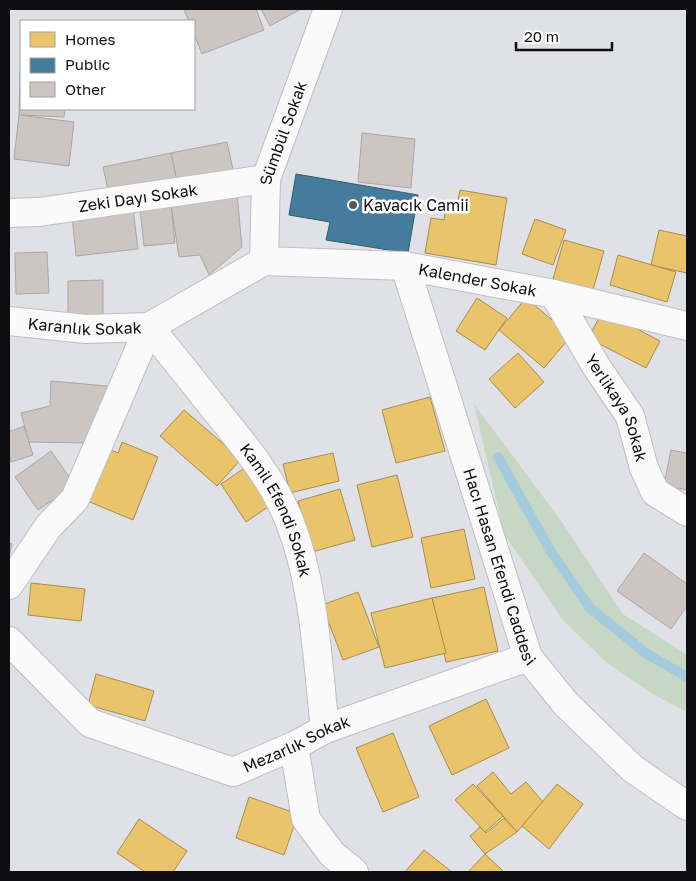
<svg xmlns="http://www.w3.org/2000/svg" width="696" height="881" viewBox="0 0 696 881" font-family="'Golos Text',sans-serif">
	<rect width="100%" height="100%" fill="#e0e1e6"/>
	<path fill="#c6d8c4" d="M474,404L562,522L623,614L687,655V712L651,693L606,662L562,619L504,534Z"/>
	<g fill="#e9c46a" stroke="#a78d4f">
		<path d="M460,190L507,198L496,265L425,253L431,218L444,220L446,204L457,206Z"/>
		<path d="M535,219L566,230L553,265L522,254Z"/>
		<path d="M659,230L687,236V273L651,265Z"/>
		<path d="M564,240L604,251L593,290L553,279Z"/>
		<path d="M618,255L676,272L667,302L610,285Z"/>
		<path d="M477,298L507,318L485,350L456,331Z"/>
		<path d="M526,298L571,336L544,368L499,330Z"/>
		<path d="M603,311L660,341L646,368L588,338Z"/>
		<path d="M518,353L544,382L515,408L489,379Z"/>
		<path d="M430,397L445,451L396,463L382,410Z"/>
		<path d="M184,410L241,459L217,486L160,436Z"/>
		<path d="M122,442L158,457L133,520L85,500L106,448L118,453Z"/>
		<path d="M333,453L339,481L290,493L283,464Z"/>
		<path d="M246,467L271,505L246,522L221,484Z"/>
		<path d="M397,475L413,537L372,547L357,485Z"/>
		<path d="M340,489L355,540L312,552L298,501Z"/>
		<path d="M464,529L475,579L431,588L421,538Z"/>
		<path d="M31,583L85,589L81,621L28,615Z"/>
		<path d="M484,587L498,651L446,662L432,598Z"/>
		<path d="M358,592L379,647L343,660L322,605Z"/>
		<path d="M432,598L446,653L385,668L371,613Z"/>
		<path d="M96,674L154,691L145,721L88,705Z"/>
		<path d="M486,699L509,748L452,775L429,726Z"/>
		<path d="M393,733L419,797L383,812L356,748Z"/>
		<path d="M493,772L511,794L526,782L543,802L517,832L477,786Z"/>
		<path d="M473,784L503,816L485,832L455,800Z"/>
		<path d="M557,784L583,804L549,849L522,826Z"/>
		<path d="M249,797L298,814L284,855L236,838Z"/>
		<path d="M504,818L517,832L485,854L470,836L480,827L486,833Z"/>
		<path d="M139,819L187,851L173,872H145L117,853Z"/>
		<path d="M424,850L452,872H405Z"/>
		<path d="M485,854L504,872H468Z"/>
	</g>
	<path fill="#457b9d" stroke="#345a73" d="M296,174L418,195L408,253L326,240L330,222L289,215Z"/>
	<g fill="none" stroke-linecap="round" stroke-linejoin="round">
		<path stroke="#a4cade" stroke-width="10" d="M498,457L550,550L590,608L647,654L687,677"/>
	</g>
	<g fill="#cdc5c1" stroke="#a8a7a8">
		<path d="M188,9H256L264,30L202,54L194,34V21H189L184,10Z"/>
		<path d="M261,9H301L270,26Z"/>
		<path d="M20,72L21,109H65L64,117L19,115Z"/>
		<path d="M19,115L74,122L69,166L14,159Z"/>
		<path d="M362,133L415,139L411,188L358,182Z"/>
		<path d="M227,142L234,174L178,186L171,153Z"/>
		<path d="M171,153L178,186L110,199L103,167Z"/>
		<path d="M237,194L242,247L209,275L200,255L179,257L171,205Z"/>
		<path d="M171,205L175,243L144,246L140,208Z"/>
		<path d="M133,209L138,249L76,256L72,216Z"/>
		<path d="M47,252L49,293L16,294L15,253Z"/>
		<path d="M103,280V316H68V281Z"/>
		<path d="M51,381L107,386L106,410L90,443L29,442L21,413L50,406Z"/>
		<path d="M24,426L33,455L11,462L9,454V432Z"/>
		<path d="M671,450L687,453V490L664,485Z"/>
		<path d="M51,451L75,485L38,510L15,477Z"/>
		<path d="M9,543L12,544L9,557Z"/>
		<path d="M644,553L687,584V606L671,629L617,591Z"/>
	</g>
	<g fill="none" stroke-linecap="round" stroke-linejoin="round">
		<defs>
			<g id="minor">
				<path id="s1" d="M9,213L39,212L266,179"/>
				<path id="s2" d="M264,261L405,266L554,294L687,326"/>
				<path id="s3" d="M264,261L266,179L328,9"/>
				<path id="s4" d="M405,266L528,657L566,704L633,769L687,806"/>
				<path id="s5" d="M554,294L596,366L630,416L644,468L655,492L687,512"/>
				<path id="s6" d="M9,321L86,329L149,327L264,261"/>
				<path id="s7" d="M9,585L48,527L75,499L149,327C172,355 195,384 218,413C245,446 273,480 289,520C315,585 317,659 325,729"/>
				<path id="s8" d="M9,641L90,723L233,772L294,746L325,729L528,657"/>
				<path d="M294,746L306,819L332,854L354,872"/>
			</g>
		</defs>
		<use href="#minor" stroke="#bfbfc3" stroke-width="30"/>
		<use href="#minor" stroke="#fafafb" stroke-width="28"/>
	</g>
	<circle fill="#58585c" stroke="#fff" stroke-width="2" cx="353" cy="205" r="5"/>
	<g text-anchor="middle" stroke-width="5" stroke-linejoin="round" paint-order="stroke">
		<g font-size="16" fill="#0e0e11" stroke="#fff">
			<text dy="6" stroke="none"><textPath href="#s3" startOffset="131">Sümbül Sokak</textPath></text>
			<text dy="6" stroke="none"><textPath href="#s1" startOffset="130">Zeki Dayı Sokak</textPath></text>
			<text dy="6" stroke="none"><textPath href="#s2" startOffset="215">Kalender Sokak</textPath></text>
			<text dy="6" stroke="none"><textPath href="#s6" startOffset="76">Karanlık Sokak</textPath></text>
			<text dy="6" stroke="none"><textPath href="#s5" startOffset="131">Yerlikaya Sokak</textPath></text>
			<text dy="6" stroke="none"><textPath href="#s7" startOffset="521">Kamil Efendi Sokak</textPath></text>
			<text dy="6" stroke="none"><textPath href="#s4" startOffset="315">Hacı Hasan Efendi Caddesi</textPath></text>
			<text dy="6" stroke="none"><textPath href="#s8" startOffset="336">Mezarlık Sokak</textPath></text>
		</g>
		<g font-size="16" fill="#0e0e11" stroke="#fff" text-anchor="start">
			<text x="363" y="211">Kavacık Camii</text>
		</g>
	</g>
	<rect width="696" height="881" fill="none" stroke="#0e0e11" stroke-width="20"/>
	<rect x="20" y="20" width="175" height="90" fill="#ffffff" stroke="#9f9fa0"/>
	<rect x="30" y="32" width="25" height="15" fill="#e9c46a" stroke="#9f9fa0"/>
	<text x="65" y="45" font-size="15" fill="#0e0e11">Homes</text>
	<rect x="30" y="58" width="25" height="15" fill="#457b9d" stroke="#9f9fa0"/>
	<text x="65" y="70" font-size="15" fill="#0e0e11">Public</text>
	<rect x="30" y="82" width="25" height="15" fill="#cdc5c1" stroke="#9f9fa0"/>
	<text x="65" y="95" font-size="15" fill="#0e0e11">Other</text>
	<path d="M516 42v8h96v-8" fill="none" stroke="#0e0e11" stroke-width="2.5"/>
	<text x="524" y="42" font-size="15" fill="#0e0e11" stroke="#ffffff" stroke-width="4" paint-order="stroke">20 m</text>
</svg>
